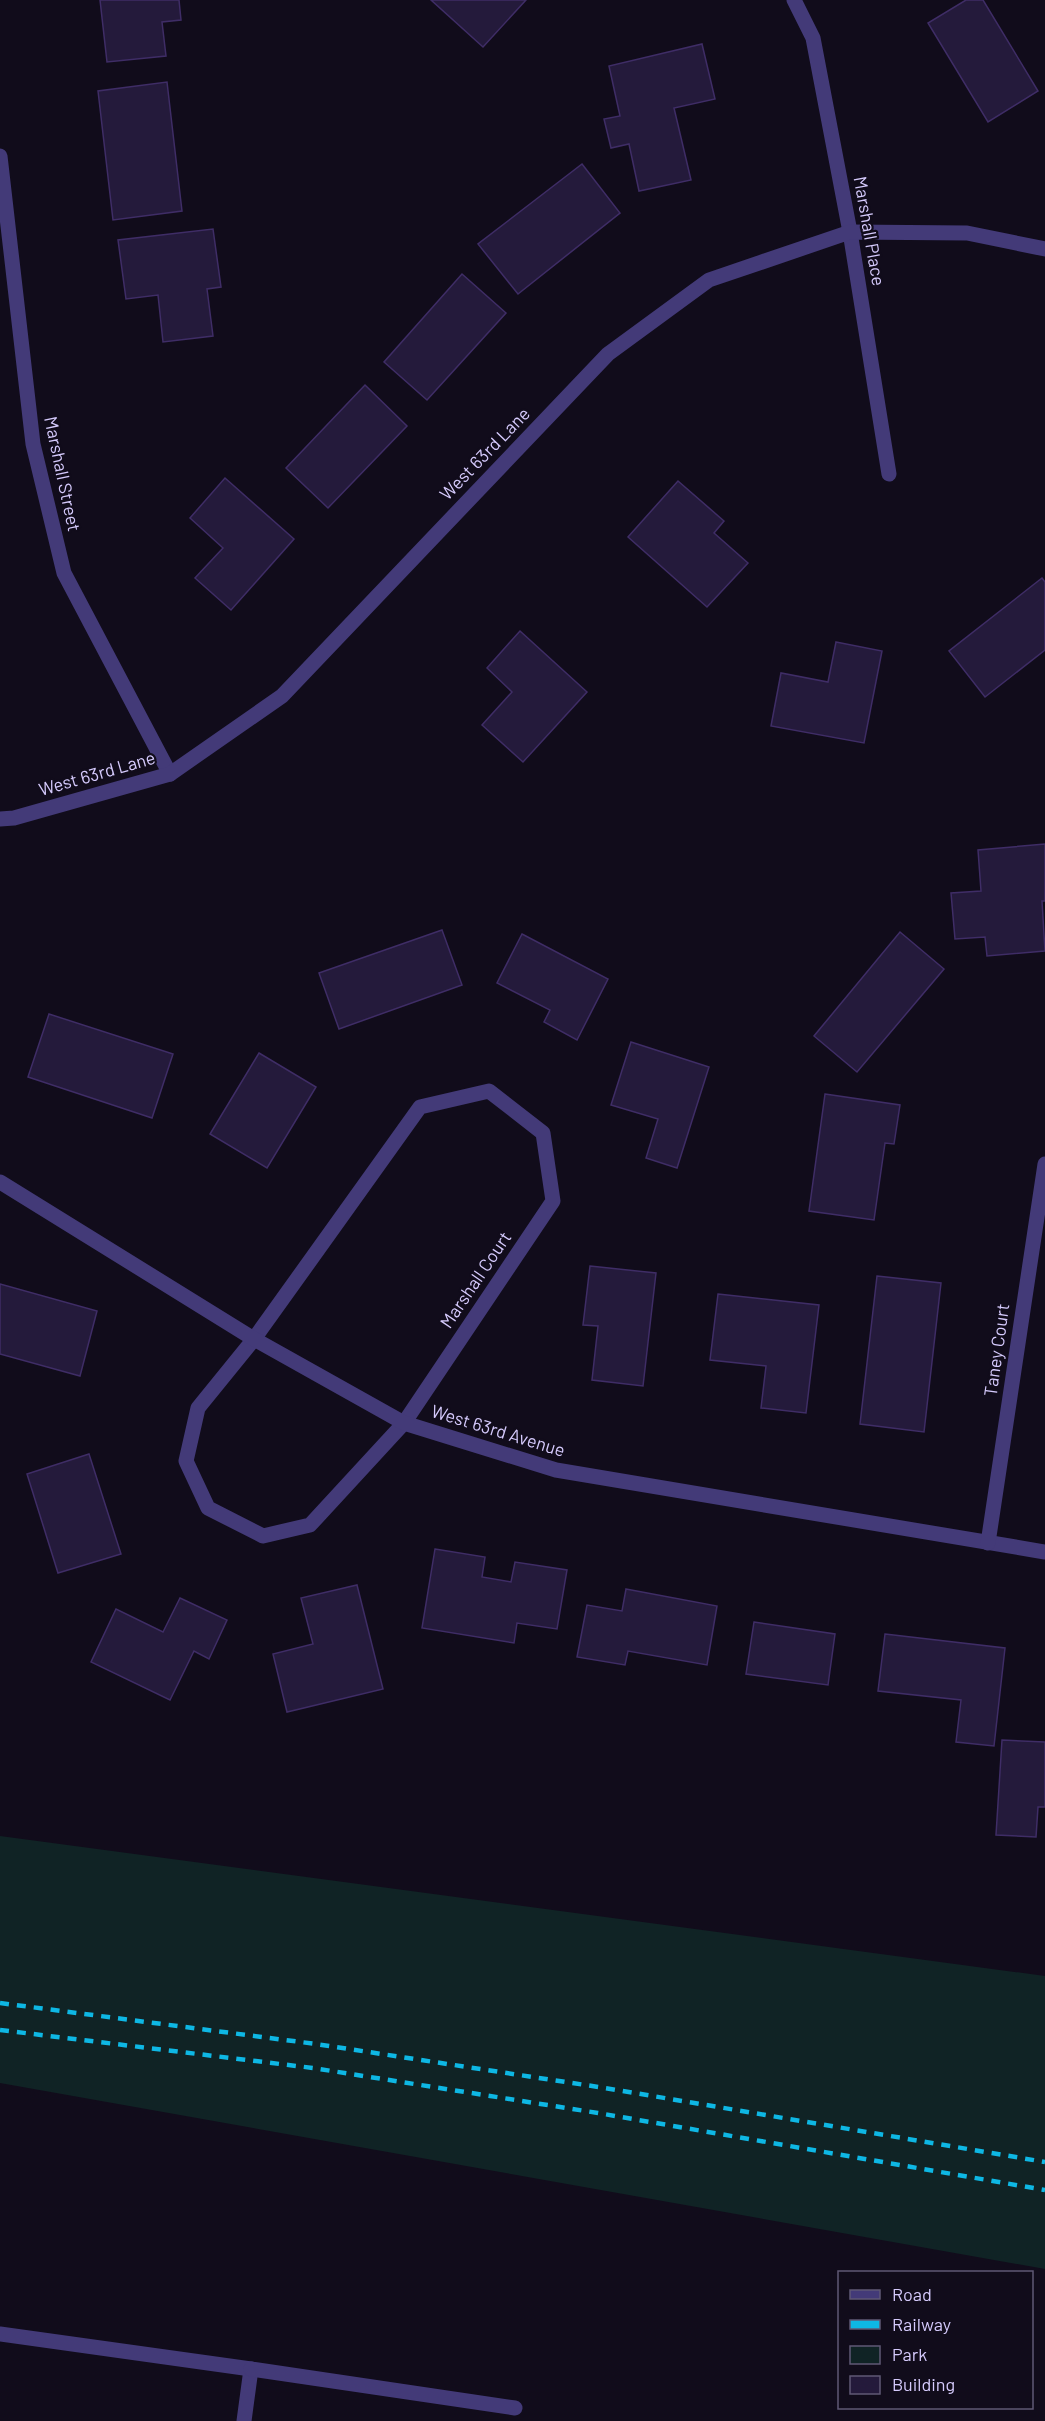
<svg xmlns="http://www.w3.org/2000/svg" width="1045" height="2421" viewBox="0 0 1045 2421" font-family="Barlow,sans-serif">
	<rect width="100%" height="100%" fill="#110c1b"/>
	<path fill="#102325" d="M0,1836L1045,1976V2269L0,2083Z"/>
	<g fill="#241a3b" stroke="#3f2d66" stroke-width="1.5">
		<path d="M100,0H179L181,20L162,22L166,56L107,62Z"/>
		<path d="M431,0H526L483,47Z"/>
		<path d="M966,0H983L1038,91L988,122L928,23Z"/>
		<path d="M702,44L715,99L674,108L691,180L639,191L629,144L611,148L604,119L620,116L609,66Z"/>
		<path d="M167,82L182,211L113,220L98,91Z"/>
		<path d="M582,164L620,213L518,294L478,244Z"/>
		<path d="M213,229L221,287L207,289L213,336L163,342L158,295L126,299L118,240Z"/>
		<path d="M462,274L506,313L427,400L384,362Z"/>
		<path d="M365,385L407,426L328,508L286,468Z"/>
		<path d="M225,478L294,539L231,610L195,578L223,548L190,518Z"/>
		<path d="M678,481L724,521L714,533L748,563L707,607L628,537Z"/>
		<path d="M1042,578L1045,582V650L985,697L949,651Z"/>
		<path d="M520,631L587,692L523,762L482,725L512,692L487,668Z"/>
		<path d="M836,642L882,651L864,743L771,726L781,673L828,682Z"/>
		<path d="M1045,844V901H1042L1045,951L987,956L985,937L955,939L951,893L981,891L978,850Z"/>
		<path d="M442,930L462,985L339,1029L319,973Z"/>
		<path d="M900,932L944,969L857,1072L814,1036Z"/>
		<path d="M522,934L608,979L577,1040L544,1022L550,1010L497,983Z"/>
		<path d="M49,1014L173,1054L152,1118L28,1077Z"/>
		<path d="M631,1042L709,1067L677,1168L646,1158L658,1119L611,1105Z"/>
		<path d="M259,1053L316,1087L267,1168L210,1134Z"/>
		<path d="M825,1094L900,1105L894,1144L885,1143L874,1220L809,1211Z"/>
		<path d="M590,1266L656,1273L643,1386L592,1380L598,1326L583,1325Z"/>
		<path d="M877,1276L941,1283L924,1432L860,1424Z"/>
		<path d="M0,1284L97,1311L80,1376L0,1354Z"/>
		<path d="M718,1294L819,1305L806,1413L761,1408L766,1366L710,1360Z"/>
		<path d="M89,1454L121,1554L58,1573L27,1474Z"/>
		<path d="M435,1549L485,1557L482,1577L511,1582L515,1562L567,1570L557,1629L517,1623L514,1643L422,1628Z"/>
		<path d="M357,1585L383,1689L287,1712L273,1654L313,1644L301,1598Z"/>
		<path d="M626,1589L717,1606L707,1665L628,1651L625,1665L577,1657L587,1605L622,1611Z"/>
		<path d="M180,1598L227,1620L209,1659L194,1651L170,1700L91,1662L116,1609L163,1632Z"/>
		<path d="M754,1622L835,1634L828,1685L746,1674Z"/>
		<path d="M885,1634L1005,1648L994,1746L956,1742L961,1700L878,1691Z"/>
		<path d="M1002,1740L1045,1742V1807H1038L1036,1837L996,1835Z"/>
	</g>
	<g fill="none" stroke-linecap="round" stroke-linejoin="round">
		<g stroke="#433a78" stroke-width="15">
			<path d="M0,2334L251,2369L244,2421"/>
			<path d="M251,2369L515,2408"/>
		</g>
		<g stroke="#433a78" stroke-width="15">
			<path d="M794,0L813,38L850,232L889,474"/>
			<path d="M0,156L33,444L64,573L170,774"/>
			<path d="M0,819L14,818L170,774L282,696L608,354L709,280L850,232L967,233L1045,249"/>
			<path d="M489,1091L543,1133L553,1201L404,1423L310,1525L263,1536L208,1508L186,1461L198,1408L254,1339L420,1107Z"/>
			<path d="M0,1182L254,1339L404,1423L556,1470L1045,1552"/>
			<path d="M988,1543L1045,1164"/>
		</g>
		<g stroke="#0eb7e4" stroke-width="4.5" stroke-dasharray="9 8" stroke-linecap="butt">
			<path d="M0,2003L316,2044L605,2088L1045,2162"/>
			<path d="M0,2030L313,2068L598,2113L1045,2190"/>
		</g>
	</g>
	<g text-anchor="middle" stroke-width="4.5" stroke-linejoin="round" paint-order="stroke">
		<g font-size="18" fill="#d5cafc" stroke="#110c1b">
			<text transform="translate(869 231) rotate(80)" y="6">Marshall Place</text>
			<text transform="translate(485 454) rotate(-46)" y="6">West 63rd Lane</text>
			<text transform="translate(62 474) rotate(78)" y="6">Marshall Street</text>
			<text transform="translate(97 774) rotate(-16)" y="6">West 63rd Lane</text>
			<text transform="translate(476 1280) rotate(-56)" y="6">Marshall Court</text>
			<text transform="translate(997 1350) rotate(-82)" y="6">Taney Court</text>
			<text transform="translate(498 1431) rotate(17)" y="6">West 63rd Avenue</text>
		</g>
	</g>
	<rect x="838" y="2271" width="195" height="138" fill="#110c1b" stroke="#5f5875" stroke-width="1.5"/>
	<rect x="850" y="2290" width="30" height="9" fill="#433a78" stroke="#5f5875" stroke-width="1.5"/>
	<text x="892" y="2301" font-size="18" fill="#d5cafc">Road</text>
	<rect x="850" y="2320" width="30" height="9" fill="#0eb7e4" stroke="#5f5875" stroke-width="1.5"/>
	<text x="892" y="2331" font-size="18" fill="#d5cafc">Railway</text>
	<rect x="850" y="2346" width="30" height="18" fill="#102325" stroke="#5f5875" stroke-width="1.5"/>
	<text x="892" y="2361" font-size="18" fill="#d5cafc">Park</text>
	<rect x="850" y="2376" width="30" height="18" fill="#241a3b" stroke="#5f5875" stroke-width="1.5"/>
	<text x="892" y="2391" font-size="18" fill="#d5cafc">Building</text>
</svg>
